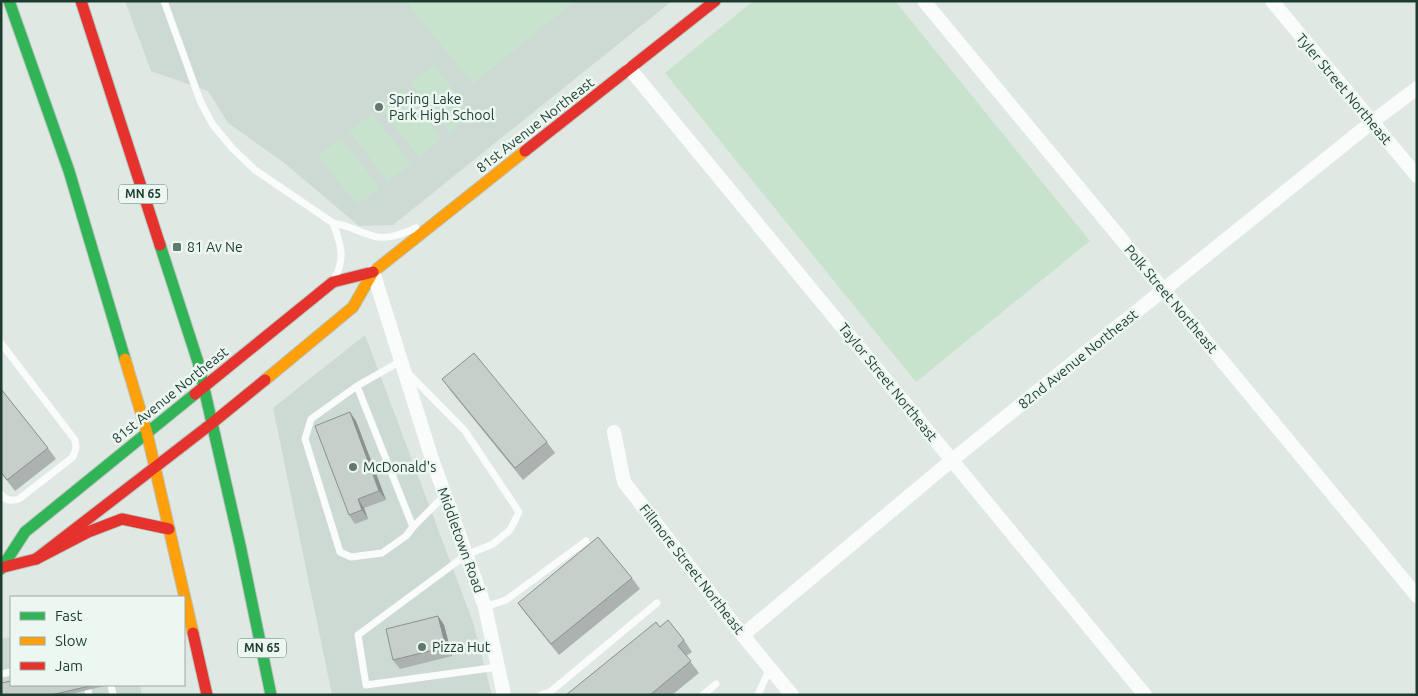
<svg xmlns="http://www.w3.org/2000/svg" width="1418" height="696" viewBox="0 0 1418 696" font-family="Ubuntu,sans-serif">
	<rect width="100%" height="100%" fill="#e0e8e4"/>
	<g fill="#cddad3">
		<path d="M125,1H672L393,225L359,226L283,162L228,123L208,91L151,71Z"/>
		<path d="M365,335L473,622L492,695H332L273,408Z"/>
		<path d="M11,637V685H140L142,695H1V639Z"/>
	</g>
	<g fill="#c7e3cd">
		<path d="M408,1H575L473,83L412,10Z"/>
		<path d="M753,1H895L1090,241L916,382L665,73Z"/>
		<path d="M434,66L473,115L450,133L411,83Z"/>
		<path d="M403,90L442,139L419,157L380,107Z"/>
		<path d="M372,114L411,164L388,181L349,131Z"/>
		<path d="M341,138L380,188L357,205L318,155Z"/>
	</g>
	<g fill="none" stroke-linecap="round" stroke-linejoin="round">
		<defs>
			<g id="fast">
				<path d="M9,1L69,171L125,359"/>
				<path d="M160,245L198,362L240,545L271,695"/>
				<path d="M1,569L25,532L195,394"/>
			</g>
			<g id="slow">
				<path d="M125,359L147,433L193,633"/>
				<path d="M265,380L353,307L373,272L525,151"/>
			</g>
			<g id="jam">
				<path d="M81,1L160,245"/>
				<path d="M525,151L715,1"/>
				<path d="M195,394L333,282L373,272"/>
				<path d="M36,559L88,532L122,519L169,529"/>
				<path d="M4,567L36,559L211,424L265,380"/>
				<path d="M193,633L207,695"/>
			</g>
		</defs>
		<use href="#fast" stroke="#b9c5bf" stroke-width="13"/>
		<use href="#slow" stroke="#b9c5bf" stroke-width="13"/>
		<use href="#jam" stroke="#b9c5bf" stroke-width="13"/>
		<g stroke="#fafcfb" stroke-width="7">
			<path d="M164,1L201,103L213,125L233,149L255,170L333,223"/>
			<path d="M335,277C346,258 340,242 333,223C349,225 362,234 378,237C390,239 405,233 416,228"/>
			<path d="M1,343L75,440L76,448L73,457L19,499C12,501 5,501 1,494"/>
			<path d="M408,373L465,431L519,512L510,530L493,544L466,555L358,635L366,685L498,667"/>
			<path d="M357,386L311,419L305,439L340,552L351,557L382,553L406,536L413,527L357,386L401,361"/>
			<path d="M413,527L445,495"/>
			<path d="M485,607L506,600L586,541"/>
			<path d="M1,674L11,672"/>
			<path d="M111,685L113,695"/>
			<path d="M88,690L89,695"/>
			<path d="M541,695L550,692L657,603"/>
			<path d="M703,695L716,684"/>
			<path d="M758,695L770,668"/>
		</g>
		<g stroke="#fafcfb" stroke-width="14">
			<path d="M924,1L1417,596"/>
			<path d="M1272,1L1417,176"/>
			<path d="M630,69L1145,695"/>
			<path d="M373,272L431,456L485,607L504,695"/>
			<path d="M614,432L624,482L740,632L792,695"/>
			<path d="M743,635L952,460L1372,122L1417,88"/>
		</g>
		<use href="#fast" stroke="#30b455" stroke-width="11"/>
		<use href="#slow" stroke="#ff9f0a" stroke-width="11"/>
		<use href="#jam" stroke="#e5322d" stroke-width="11"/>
	</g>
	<g fill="#abb2af">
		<path d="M442,379L547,442L555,453L523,480L450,390Z"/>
		<path d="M1,389L48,448L56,459L15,491L1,473Z"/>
		<path d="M356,421L386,500L364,508L368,519L355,524L349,515Z"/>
		<path d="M632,578L640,589L559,655L526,614L518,603Z"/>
		<path d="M438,616L444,625L452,656L400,669L393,660Z"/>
		<path d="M660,627L684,640L692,652L686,656L699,673L672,695H566Z"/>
		<path d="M11,685H105V686L66,695H1Z"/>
	</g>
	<g fill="#8b918e">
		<path d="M350,412L356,421L386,500L379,491Z"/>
		<path d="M358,499L364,508L368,519L362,510Z"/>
		<path d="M438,616L444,625L452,656L446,647Z"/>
	</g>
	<g fill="#c7cfcb" stroke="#8b918e">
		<path d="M474,353L547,442L515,468L442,379Z"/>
		<path d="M1,389L48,448L7,480L1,472Z"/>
		<path d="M350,412L379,491L358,499L362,510L349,515L315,426Z"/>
		<path d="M598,537L632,578L551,644L518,603Z"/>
		<path d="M438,616L446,647L393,660L386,629Z"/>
		<path d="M668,620L684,640L678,646L691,661L650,695H566L656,622L660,627Z"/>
		<path d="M11,681V685H94L51,695H1V683Z"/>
	</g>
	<g fill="#61786f" stroke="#edf7f1" stroke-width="2">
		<circle cx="379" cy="107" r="5"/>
		<rect x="172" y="242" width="10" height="10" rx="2.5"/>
		<circle cx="353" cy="467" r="5"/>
		<circle cx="422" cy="647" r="5"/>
	</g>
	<g text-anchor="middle" stroke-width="5" stroke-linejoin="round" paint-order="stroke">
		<g fill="#edf7f1" stroke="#5b746a" stroke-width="1">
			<rect x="119" y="184.5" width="48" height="19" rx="4"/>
			<rect x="238" y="638.5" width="48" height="19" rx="4"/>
		</g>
		<g font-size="12" font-weight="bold" fill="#1d3c30">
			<text x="143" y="198">MN 65</text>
			<text x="262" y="652">MN 65</text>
		</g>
		<g font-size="14" fill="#1d3c30" stroke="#edf7f1">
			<text transform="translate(1344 89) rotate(50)" y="5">Tyler Street Northeast</text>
			<text transform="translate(535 125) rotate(-38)" y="5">81st Avenue Northeast</text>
			<text transform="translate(1171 299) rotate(50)" y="5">Polk Street Northeast</text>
			<text transform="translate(1078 359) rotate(-39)" y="5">82nd Avenue Northeast</text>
			<text transform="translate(888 382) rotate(51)" y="5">Taylor Street Northeast</text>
			<text transform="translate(170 395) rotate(-39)" y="5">81st Avenue Northeast</text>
			<text transform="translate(461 540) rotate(70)" y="5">Middletown Road</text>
			<text transform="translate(692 569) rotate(52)" y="5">Fillmore Street Northeast</text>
		</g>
		<g font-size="14" fill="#1d3c30" stroke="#edf7f1" text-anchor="start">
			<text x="389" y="104">Spring Lake<tspan x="389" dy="16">Park High School</tspan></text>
			<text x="187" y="252">81 Av Ne</text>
			<text x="363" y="472">McDonald's</text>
			<text x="432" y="652">Pizza Hut</text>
		</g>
	</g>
	<rect width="1418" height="696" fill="none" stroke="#1d3c30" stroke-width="5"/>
	<rect x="10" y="596" width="175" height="90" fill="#edf7f1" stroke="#9aaca4"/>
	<rect x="20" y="612" width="25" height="8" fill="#30b455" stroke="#9aaca4"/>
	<text x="55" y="621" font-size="15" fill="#1d3c30">Fast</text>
	<rect x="20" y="637" width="25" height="8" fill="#ff9f0a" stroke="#9aaca4"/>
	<text x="55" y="646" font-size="15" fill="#1d3c30">Slow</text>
	<rect x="20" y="662" width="25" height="8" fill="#e5322d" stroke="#9aaca4"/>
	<text x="55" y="671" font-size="15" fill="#1d3c30">Jam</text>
</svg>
